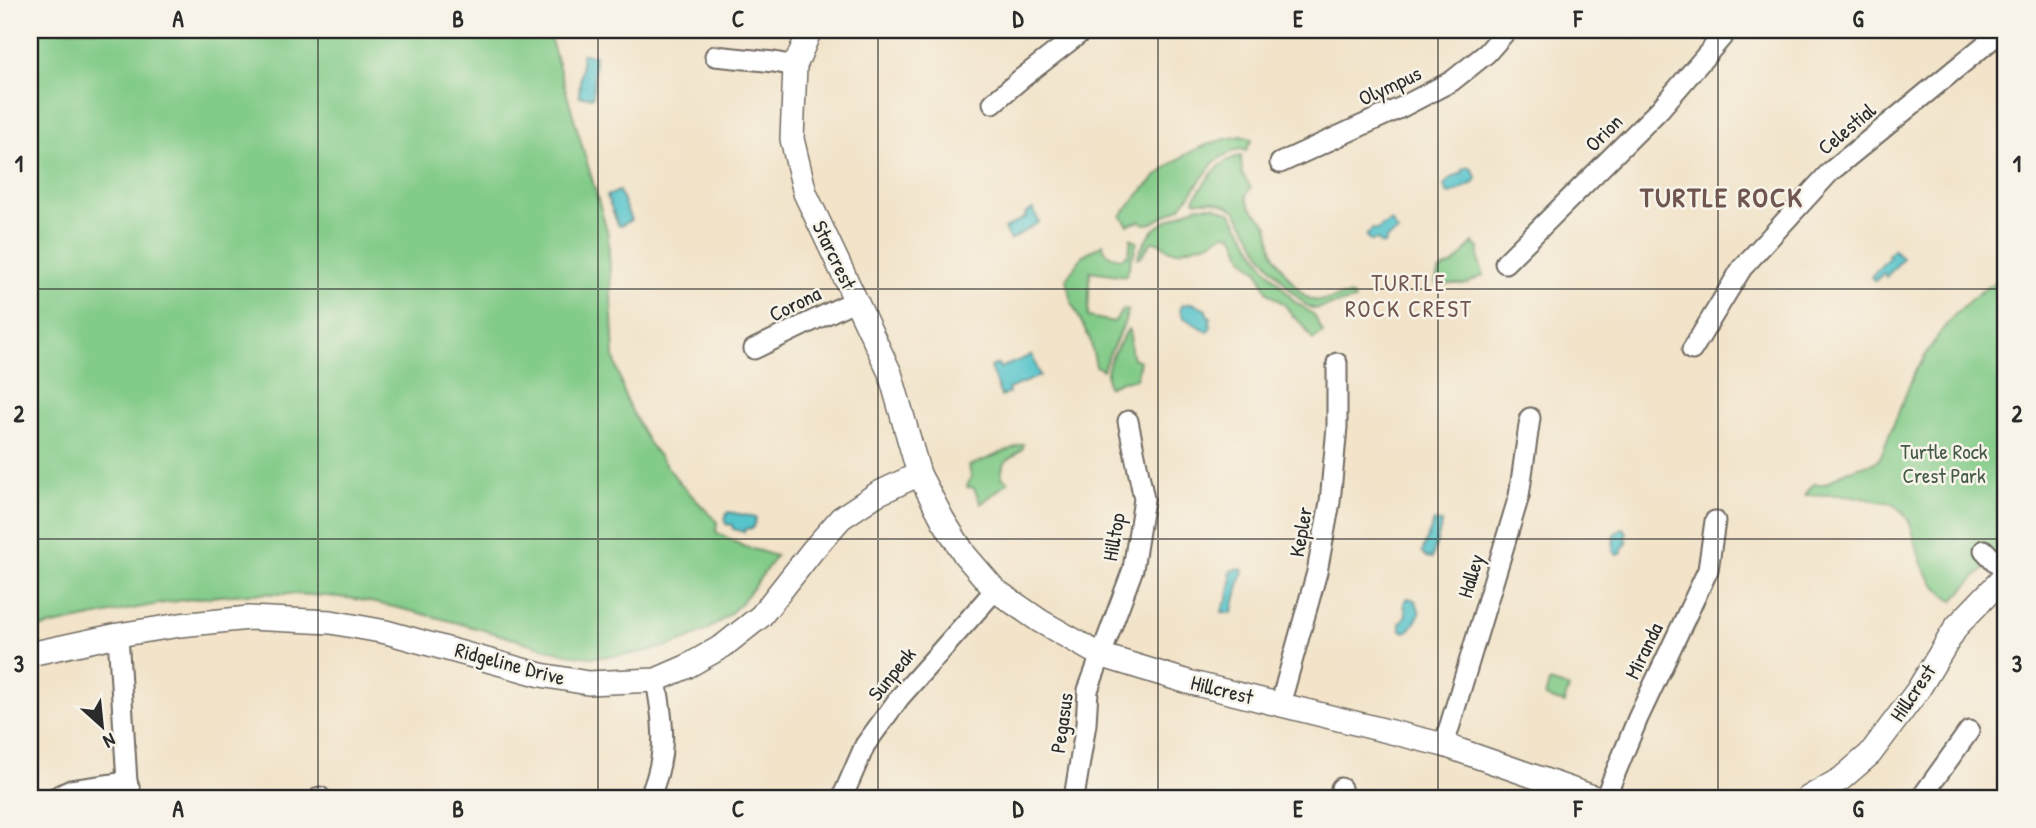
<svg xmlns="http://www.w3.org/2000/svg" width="2036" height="828" viewBox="0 0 2036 828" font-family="'Patrick Hand',sans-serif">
	<rect width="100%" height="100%" fill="#f7f3e8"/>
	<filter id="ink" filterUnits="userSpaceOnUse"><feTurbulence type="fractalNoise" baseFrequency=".0143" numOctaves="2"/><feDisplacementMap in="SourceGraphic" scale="14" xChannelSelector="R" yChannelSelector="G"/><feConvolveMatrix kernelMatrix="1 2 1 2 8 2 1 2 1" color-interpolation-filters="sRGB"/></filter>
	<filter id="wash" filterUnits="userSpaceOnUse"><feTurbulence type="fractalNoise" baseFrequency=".00686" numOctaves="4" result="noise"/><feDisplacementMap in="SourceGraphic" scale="28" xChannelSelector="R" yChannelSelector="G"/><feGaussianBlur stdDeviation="1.57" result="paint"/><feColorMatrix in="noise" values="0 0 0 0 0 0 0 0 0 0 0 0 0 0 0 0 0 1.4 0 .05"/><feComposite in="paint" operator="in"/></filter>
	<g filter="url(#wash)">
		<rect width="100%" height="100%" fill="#f2e3c9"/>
		<g fill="#82cb88" stroke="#567b5a" stroke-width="2">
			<path d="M30,30H548L608,234L614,357L626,400L648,442L680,483L717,522L716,532L743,546L776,556C760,577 747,600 726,617C691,645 640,656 596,657C565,657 534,644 504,636C456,622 408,609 360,600C338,596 314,595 291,594C203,590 116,612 30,630Z"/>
			<path d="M1242,136L1252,139L1246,151L1241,149L1233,151L1214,162L1181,207L1152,223L1145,224L1140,221L1128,225L1121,216C1155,172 1187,144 1242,136Z"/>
			<path d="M1241,156L1242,174L1251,188L1246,194C1247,210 1259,213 1267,225C1272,233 1269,242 1273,251C1278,264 1298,293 1310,299C1325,305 1338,293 1353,296L1355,300L1314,309L1306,305L1292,292L1265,259L1236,211L1226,205L1212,201H1195L1194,199C1206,181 1218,160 1241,156Z"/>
			<path d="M1200,206H1214L1231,213L1265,267L1294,301L1314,315L1323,333L1313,340L1303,325L1292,315L1285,305L1268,293L1258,271L1243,258L1236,239L1232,235L1224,234L1208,243L1178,251L1169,250L1158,242H1153L1150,244L1141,257L1137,258C1148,232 1155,226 1179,215C1186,211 1192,207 1200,206Z"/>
			<path d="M1131,238L1137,242L1133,256L1130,257L1131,261L1126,276L1090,271L1088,317L1114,322L1124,309L1128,310C1124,332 1109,349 1103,370L1096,366L1090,339L1072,304L1066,279L1083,255L1103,244C1104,255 1112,257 1122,258L1129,253Z"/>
			<path d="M1473,243L1479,248V262L1484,275L1466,284H1436C1437,268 1441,270 1453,264C1460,260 1467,249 1473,243Z"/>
			<path d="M2006,262V545L1953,601C1943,594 1932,582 1926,572C1912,548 1918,517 1891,503L1845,495H1805L1813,484H1825L1846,471L1873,463L1880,458L1916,369L1920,365C1942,325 1962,302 2001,278Z"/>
			<path d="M1128,329C1133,335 1128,348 1133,358L1140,361L1136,379L1122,381L1108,387C1102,365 1118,347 1128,329Z"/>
			<path d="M1023,444V448C1013,459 1000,459 1002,477L1008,482L981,504L974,488L967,487L971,476L969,466Z"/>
			<path d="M1549,682L1569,688L1564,703L1545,697Z"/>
		</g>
		<g fill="#57c4cb" stroke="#41787b" stroke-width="2">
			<path d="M582,54L595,55L593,97L579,96Z"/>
			<path d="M1468,167L1471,168L1476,177L1475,182L1451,194L1447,193L1444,186C1448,179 1454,176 1462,173L1463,169Z"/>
			<path d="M619,191L631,220L620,226L618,225L607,196Z"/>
			<path d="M1033,209L1039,222L1010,240L1004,229L1026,217L1025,214Z"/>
			<path d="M1391,221L1398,232L1386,239L1385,243L1382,245L1378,240L1370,241L1366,236L1372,229L1378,230L1382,226Z"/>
			<path d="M1893,249L1903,258L1886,277L1883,274L1875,281L1871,277L1890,256L1888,254Z"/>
			<path d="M1192,303L1206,310L1207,315L1211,317L1209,321L1211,327L1208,332L1183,317L1180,310L1182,305Z"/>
			<path d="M1032,355L1040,376L1008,389L1009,393L1001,396L990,367L998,364L1000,368Z"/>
			<path d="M729,512L754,517L756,519L753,528L745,529L744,532L733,529L732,525L726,524L725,521L727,513Z"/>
			<path d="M1434,521L1442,523L1432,558L1426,557L1422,552Z"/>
			<path d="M1624,528L1627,533L1625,535L1627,543L1622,549V553L1617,555L1613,551L1614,534Z"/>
			<path d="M1236,568L1243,570L1232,613L1222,612L1224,604L1227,602L1232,577L1230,575L1231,570L1235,571Z"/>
			<path d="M1408,598L1415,600C1421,613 1421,613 1413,625C1407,632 1414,627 1405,632L1401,630L1400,623L1406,615L1404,603Z"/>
		</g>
	</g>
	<g filter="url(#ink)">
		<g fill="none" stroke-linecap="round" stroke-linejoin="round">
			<defs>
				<g id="minor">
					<path d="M715,56L774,62L795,66"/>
					<path d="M993,103L1022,78L1084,30"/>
					<path d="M1280,163L1400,108L1452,81L1487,53L1507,30"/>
					<path d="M1505,263L1660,109L1728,30"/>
					<path d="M754,349L856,300"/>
					<path d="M1692,350L1742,268L1830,172L2003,30"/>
					<path d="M1984,550L2006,573"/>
					<path d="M118,635L127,782L133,798"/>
					<path d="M1280,705L1317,572L1330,502L1337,427V363"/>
					<path d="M1444,745L1519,496L1530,418"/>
					<path d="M1341,788L1342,798"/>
					<path d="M54,798L71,790L127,782"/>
					<path d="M320,798V797"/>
					<path d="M649,798C668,756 664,724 656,680"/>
					<path d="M842,798L865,745L900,697L995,590"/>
					<path d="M1074,798L1086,724L1088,690L1133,569L1144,499L1128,421"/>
					<path d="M1605,798L1638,718L1708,570L1715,521"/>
					<path d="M1921,798L1969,731"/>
				</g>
				<g id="tertiary">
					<path d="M810,30L795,66L792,139L805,193L890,373L919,474L943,520L965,555L995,590L1040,621L1100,655L1188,682L1444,745L1596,798"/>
					<path d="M30,654L118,635L180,625L249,618L331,622L386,632L541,675L588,683L656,680L686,667L723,646L761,616L812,551L841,518L877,494L919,474"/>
					<path d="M1808,798L1841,779L1870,754L1918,690L1957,626L2006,575"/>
				</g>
			</defs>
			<use href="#minor" stroke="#716b62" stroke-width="23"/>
			<use href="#tertiary" stroke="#716b62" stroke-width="26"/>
			<use href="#minor" stroke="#fff" stroke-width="19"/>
			<use href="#tertiary" stroke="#fff" stroke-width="23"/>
		</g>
	</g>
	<path fill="none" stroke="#2b2b2b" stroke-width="2" stroke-opacity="0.55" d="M318,30V798M598,30V798M878,30V798M1158,30V798M1438,30V798M1718,30V798M30,289H2006M30,539H2006"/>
	<g text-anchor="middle" stroke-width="5" stroke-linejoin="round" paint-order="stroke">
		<g font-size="21" fill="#2b2b2b" stroke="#f7f3e8">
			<text transform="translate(1390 86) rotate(-25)" y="7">Olympus</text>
			<text transform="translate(1847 129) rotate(-40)" y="7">Celestial</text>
			<text transform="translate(1604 133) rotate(-45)" y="7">Orion</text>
			<text transform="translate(834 255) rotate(64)" y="7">Starcrest</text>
			<text transform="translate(795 304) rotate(-26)" y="7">Corona</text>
			<text transform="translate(1301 532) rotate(-80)" y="7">Kepler</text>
			<text transform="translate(1114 537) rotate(-80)" y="7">Hilltop</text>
			<text transform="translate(1471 576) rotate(-73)" y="7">Halley</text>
			<text transform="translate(1644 651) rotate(-64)" y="7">Miranda</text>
			<text transform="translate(510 664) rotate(15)" y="7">Ridgeline Drive</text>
			<text transform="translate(892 674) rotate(-51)" y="7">Sunpeak</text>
			<text transform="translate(1222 690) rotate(14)" y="7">Hillcrest</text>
			<text transform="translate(1913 693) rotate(-56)" y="7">Hillcrest</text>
			<text transform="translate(1062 723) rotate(-82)" y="7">Pegasus</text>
		</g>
		<g font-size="21" fill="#455b47" stroke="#f7f3e8">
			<text x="1944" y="459">Turtle Rock<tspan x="1944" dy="24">Crest Park</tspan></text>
		</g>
		<g font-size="23" letter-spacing="2" fill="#705650" stroke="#f7f3e8">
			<text x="1409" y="291">TURTLE<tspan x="1409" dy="26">ROCK CREST</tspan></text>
		</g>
		<g font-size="28" font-weight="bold" letter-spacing="2" fill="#705650" stroke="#f7f3e8">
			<text x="1722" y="207">TURTLE ROCK</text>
		</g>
	</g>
	<rect width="2036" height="828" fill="none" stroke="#f7f3e8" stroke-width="77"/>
	<g transform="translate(102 726) rotate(153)" stroke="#f7f3e8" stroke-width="5" paint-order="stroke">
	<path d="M0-5L12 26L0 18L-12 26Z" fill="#2b2b2b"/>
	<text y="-10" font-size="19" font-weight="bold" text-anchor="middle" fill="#2b2b2b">N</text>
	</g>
	<rect x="38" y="38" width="1959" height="752" fill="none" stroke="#2b2b2b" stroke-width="2.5"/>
	<g font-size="23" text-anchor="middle" font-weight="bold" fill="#2b2b2b">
		<text x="178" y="27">A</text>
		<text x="458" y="27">B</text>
		<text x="738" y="27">C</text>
		<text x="1018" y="27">D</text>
		<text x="1298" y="27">E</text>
		<text x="1578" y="27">F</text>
		<text x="1858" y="27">G</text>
		<text x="19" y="172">1</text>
		<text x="2017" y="172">1</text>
		<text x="19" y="422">2</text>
		<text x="2017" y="422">2</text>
		<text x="19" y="672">3</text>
		<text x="2017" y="672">3</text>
		<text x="178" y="817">A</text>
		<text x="458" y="817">B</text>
		<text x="738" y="817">C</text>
		<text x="1018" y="817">D</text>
		<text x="1298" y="817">E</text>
		<text x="1578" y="817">F</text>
		<text x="1858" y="817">G</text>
	</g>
</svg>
